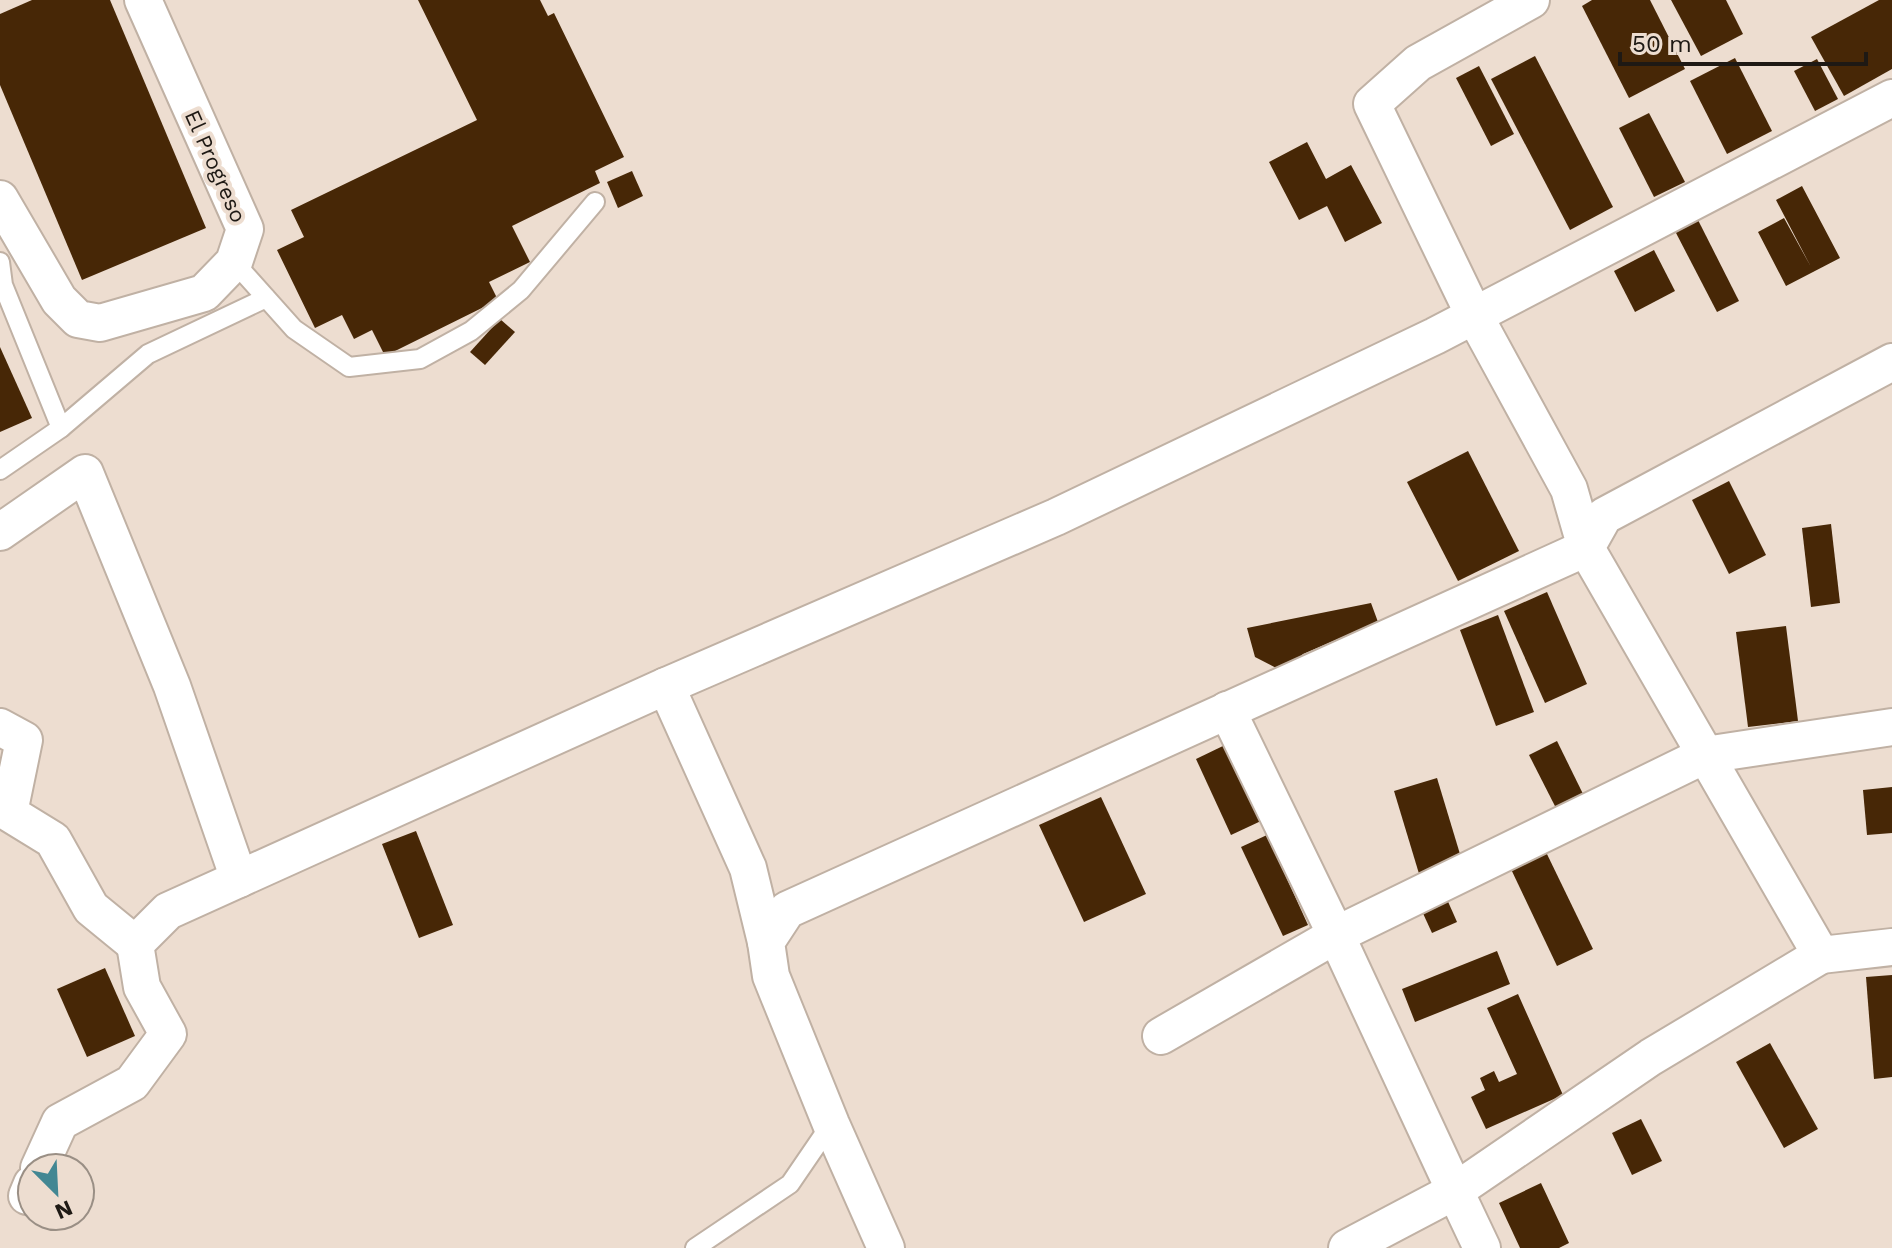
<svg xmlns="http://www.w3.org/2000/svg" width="1892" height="1248" viewBox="0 0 1892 1248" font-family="'Work Sans',sans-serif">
	<rect width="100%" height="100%" fill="#edddd0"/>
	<g fill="#472706">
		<path d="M32,0H110L206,228L82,280L0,85V14Z"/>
		<path d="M418,0H540L548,16L554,13L624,157L595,171L600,183L512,226L530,262L489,282L498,300L385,356L372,330L354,339L342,315L315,328L277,250L304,237L291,210L477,120Z"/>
		<path d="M1592,0H1650L1685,69L1629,98L1582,6Z"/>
		<path d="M1671,0H1726L1743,34L1701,56Z"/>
		<path d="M1879,0H1892V69L1844,96L1811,37Z"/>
		<path d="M1535,56L1613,207L1570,230L1491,79Z"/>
		<path d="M1735,58L1772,131L1727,154L1690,81Z"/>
		<path d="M1817,59L1838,99L1815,111L1794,71Z"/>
		<path d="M1479,66L1514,134L1491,146L1456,78Z"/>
		<path d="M1649,113L1685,182L1654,197L1619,128Z"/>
		<path d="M1307,142L1326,179L1351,165L1382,223L1345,242L1327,206L1299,220L1269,162Z"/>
		<path d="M632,171L643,196L618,208L607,182Z"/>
		<path d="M1802,186L1840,258L1786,286L1758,232L1784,218L1811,267L1776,200Z"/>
		<path d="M1698,220L1739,301L1717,312L1675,231Z"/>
		<path d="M1654,250L1675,291L1635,312L1614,271Z"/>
		<path d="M500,319L515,332L485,365L470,352Z"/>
		<path d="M0,347L32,418L0,432Z"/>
		<path d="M1468,451L1519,551L1458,581L1407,482Z"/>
		<path d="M1729,481L1766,555L1729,574L1692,500Z"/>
		<path d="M1831,524L1840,603L1811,607L1802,528Z"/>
		<path d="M1547,592L1587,684L1545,703L1504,611Z"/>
		<path d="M1371,603L1378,622L1303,654L1284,672L1255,657L1247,628Z"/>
		<path d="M1498,615L1534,712L1496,726L1460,630Z"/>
		<path d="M1786,626L1798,721L1748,727L1736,632Z"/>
		<path d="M1557,741L1585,798L1558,812L1529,755Z"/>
		<path d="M1225,745L1261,821L1231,835L1196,759Z"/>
		<path d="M1437,778L1463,864L1420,877L1394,791Z"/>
		<path d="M1892,787V833L1867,835L1863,790Z"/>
		<path d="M1101,797L1146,894L1084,922L1039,825Z"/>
		<path d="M416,831L453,925L419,938L382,844Z"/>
		<path d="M1267,835L1308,925L1283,936L1241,847Z"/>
		<path d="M1545,850L1593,949L1557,966L1510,867Z"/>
		<path d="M1446,897L1457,922L1432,933L1421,909Z"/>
		<path d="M1497,951L1510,984L1415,1022L1402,989Z"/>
		<path d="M105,968L135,1036L87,1057L57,989Z"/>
		<path d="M1892,975V1077L1874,1079L1866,977Z"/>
		<path d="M1518,994L1563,1095L1486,1129L1471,1097L1485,1090L1480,1078L1494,1071L1499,1082L1517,1074L1487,1008Z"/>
		<path d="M1770,1043L1818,1129L1784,1148L1736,1062Z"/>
		<path d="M1641,1119L1662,1161L1632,1175L1612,1133Z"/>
		<path d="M1541,1183L1569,1243L1559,1248H1520L1499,1203Z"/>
	</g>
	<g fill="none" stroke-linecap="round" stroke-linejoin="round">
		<defs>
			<g id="lane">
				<path d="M0,262L3,285L61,428L0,470"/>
				<path d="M234,262L294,329L349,367L420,359L471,331L521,290L595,202"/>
				<path d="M61,428L148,354L266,298"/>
				<path d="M695,1248L790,1184L831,1124"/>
			</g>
			<g id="street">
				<path d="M0,199L59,300L78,319L100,323L204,293L234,262L245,229L143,0"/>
				<path d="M0,532L85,473L172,686L239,879"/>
				<path d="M1227,710L1336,935L1455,1191L1347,1248"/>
				<path d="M0,727L24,740L9,813L53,840L91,908L135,944"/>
				<path d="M766,942L748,868L666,686L1056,517L1435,336L1892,98"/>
				<path d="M1821,955L1892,947"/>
				<path d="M1161,1036L1336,935L1705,755L1892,727"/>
				<path d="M39,1168L60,1122L132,1083L168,1034L142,987L135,944L168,911L666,686"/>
				<path d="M27,1196L32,1184"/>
				<path d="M886,1248L831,1124L771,976L766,942L787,910L1586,548L1569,489L1474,315L1372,104L1418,63L1531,0"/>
				<path d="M1482,1248L1455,1191L1651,1057L1821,955L1586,548L1604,516L1892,362"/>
			</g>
		</defs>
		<use href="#lane" stroke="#c0b1a4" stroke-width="22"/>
		<use href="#street" stroke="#c0b1a4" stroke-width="40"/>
		<use href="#lane" stroke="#fff" stroke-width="18"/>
		<use href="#street" stroke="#fff" stroke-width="36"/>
	</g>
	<g text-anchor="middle" stroke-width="8" stroke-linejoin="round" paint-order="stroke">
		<g font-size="22" fill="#1e1914" stroke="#edddd0">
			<text transform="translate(216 166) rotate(66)" y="8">El Progreso</text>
		</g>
	</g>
	<g transform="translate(56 1192) rotate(156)"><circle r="38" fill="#edddd0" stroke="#9a8f85" stroke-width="2"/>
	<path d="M0-6L14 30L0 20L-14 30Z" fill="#428793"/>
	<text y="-12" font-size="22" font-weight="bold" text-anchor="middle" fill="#1e1914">N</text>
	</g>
	<path d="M1620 52v12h246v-12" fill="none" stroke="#1e1914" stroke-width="4"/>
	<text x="1632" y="52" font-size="24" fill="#1e1914" stroke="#edddd0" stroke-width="6" paint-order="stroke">50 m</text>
</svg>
